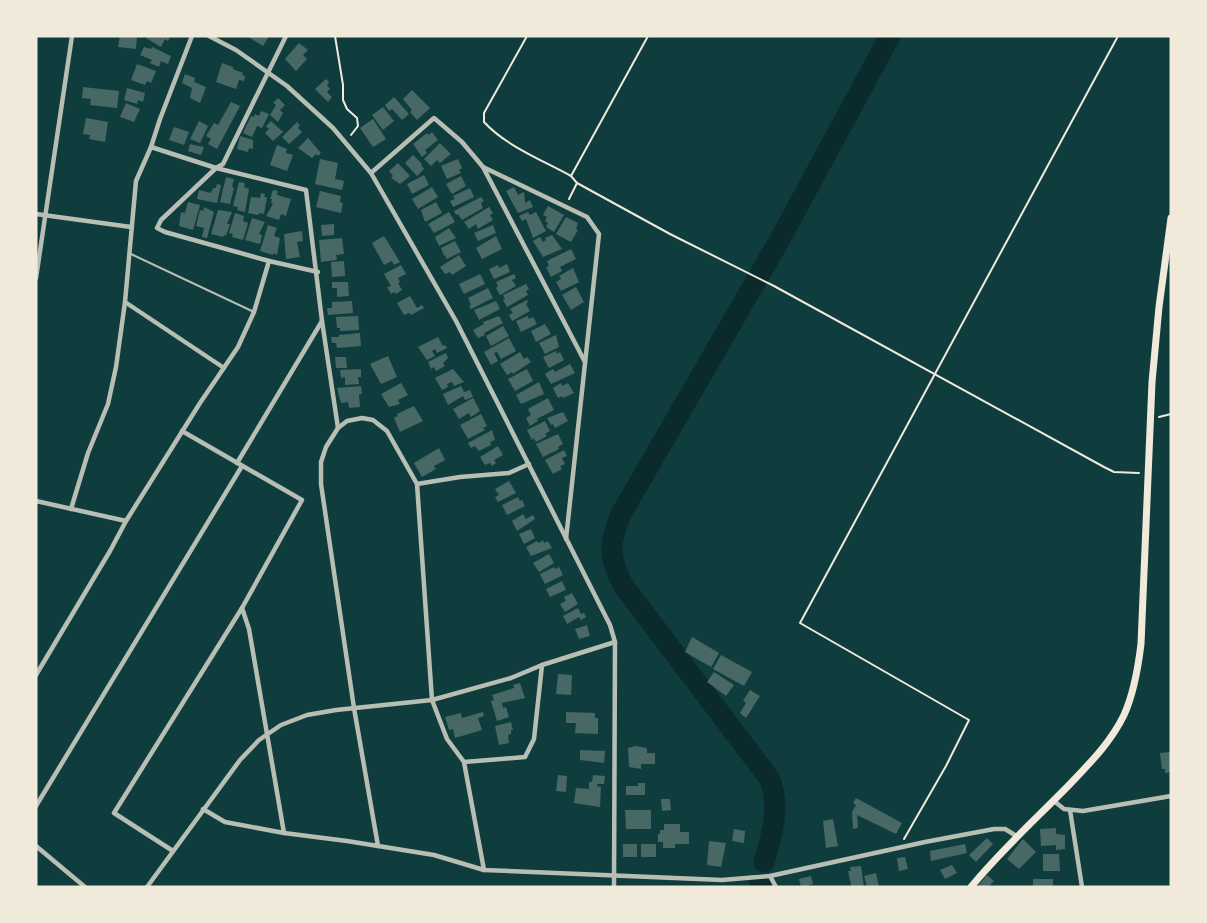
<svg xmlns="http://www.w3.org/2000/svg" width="1207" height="923" viewBox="0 0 1207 923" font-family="Arial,sans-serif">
	<rect width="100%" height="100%" fill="#0f3d3e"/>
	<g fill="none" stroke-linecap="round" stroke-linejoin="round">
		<g stroke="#0a2a2b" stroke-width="21">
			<path d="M764,862C772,836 781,804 769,778L623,585C608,556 609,543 621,514L779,241L890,36"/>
			<path d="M760,884L761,887"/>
		</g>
	</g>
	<g fill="#486865">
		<path d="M120,36H137L136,49L118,47Z"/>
		<path d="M147,36H167L170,37L168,41L165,39L161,47L146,38Z"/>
		<path d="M247,36H269L263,46Z"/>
		<path d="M299,43L308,50L303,55L307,59L296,71L285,59Z"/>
		<path d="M144,47L151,49L152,47L171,56L168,64L161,61L159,67L150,63L152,60L140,55Z"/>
		<path d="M222,63L233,67V69L243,73L242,75L245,76L244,81L239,80L236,89L216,82Z"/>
		<path d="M137,64L156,71L151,83L147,81L145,85L131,80Z"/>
		<path d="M185,74L195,78L194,82L206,87L200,103L190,98L192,88L182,83Z"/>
		<path d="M326,79L329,82L327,85L330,89L327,92L332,97L328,102L315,89Z"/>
		<path d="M83,87L119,91L117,108L90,105L91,99L82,98Z"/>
		<path d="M127,88L145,93L143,102L138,100L137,104L124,100Z"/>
		<path d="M412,90L430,108L417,120L410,112L412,110L403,99Z"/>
		<path d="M394,97L409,114L402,120L392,109L389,111L385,105Z"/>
		<path d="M278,98L285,105L280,110L283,113L278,122L270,115L276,105L273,103Z"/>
		<path d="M231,102L240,106L217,149L208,144L211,139L206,136L214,123L218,125Z"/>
		<path d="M126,103L140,109L134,122L120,117Z"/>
		<path d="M383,107L394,121L383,130L372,115Z"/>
		<path d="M261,111L269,114L262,128L257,126L252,137L243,133L251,116L254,117L255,114L259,116Z"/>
		<path d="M86,118L108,122L105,142L89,139L90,135L83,134Z"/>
		<path d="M373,119L386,139L373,147L360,128Z"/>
		<path d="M199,121L208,126L200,143L190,139Z"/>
		<path d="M271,121L283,132L273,141L265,133L269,129L266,126Z"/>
		<path d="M297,122L300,125L298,128L302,132L289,144L282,137Z"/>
		<path d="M174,127L189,132L184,145L169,140Z"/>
		<path d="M432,132L438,140L425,150L427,153L422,157L413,144L427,133L429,135Z"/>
		<path d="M240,136L253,140V149L249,148L248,152L237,149Z"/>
		<path d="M308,138L321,153L318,156L316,154L312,158L298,148Z"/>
		<path d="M440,143L451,154L440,163L437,160L431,166L424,159Z"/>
		<path d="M190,144L204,147L201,155L188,151Z"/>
		<path d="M277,145L287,149L286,153L293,155L287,171L270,165Z"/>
		<path d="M413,155L422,164L421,165L424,169L417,176L405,163Z"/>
		<path d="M320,159L338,163L335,179L344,181L342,190L315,184Z"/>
		<path d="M458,159L462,168L459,170L461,173L447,179L441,166Z"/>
		<path d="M398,163L410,176L400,184L391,178L393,176L389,171Z"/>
		<path d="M424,175L429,185L412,194L407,184Z"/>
		<path d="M461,176L466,186L452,194L446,184Z"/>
		<path d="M226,177L234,179L232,187L234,188L230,204L220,202Z"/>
		<path d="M239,182L245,183L244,187L249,189L245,212L237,210L238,207L233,206Z"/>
		<path d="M217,184L221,185L217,203L197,199L199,190L211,193L213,188H216Z"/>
		<path d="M432,187L438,197L418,209L412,199Z"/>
		<path d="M514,187L518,195L524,192L525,203L530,200L533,207L518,213L506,191Z"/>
		<path d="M470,188L474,197L453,207L450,201L455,199L453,196Z"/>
		<path d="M273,190L278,191L277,195L291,199L286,216L281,214L279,220L266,216L273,204L271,203L272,199H270Z"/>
		<path d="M320,191L341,196L340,202L343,203L341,213L316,207Z"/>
		<path d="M261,193L265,194L264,197H267L264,214L259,213L258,215L248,213L251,197L260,198Z"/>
		<path d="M481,197L484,201L481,203L483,208L462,220L458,214L456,215L454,211Z"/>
		<path d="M188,202L200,205L193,230L179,226L181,212L185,213Z"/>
		<path d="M436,202L442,213L425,222L421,210Z"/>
		<path d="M548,206L564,215L554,232L546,227L548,223L545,221L547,217L543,215Z"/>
		<path d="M204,207L214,212L207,238L202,237L204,228L196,226L200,210L203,211Z"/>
		<path d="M489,207L493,213L490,215L493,220L478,229L476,224L469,229L464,222Z"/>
		<path d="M218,210L232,212L227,224H230L226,236L224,235L223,237L211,234Z"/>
		<path d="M449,212L455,222L434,233L428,224Z"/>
		<path d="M528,212L530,215L536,212L546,231L533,238L526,219L522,221L519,216Z"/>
		<path d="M235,213L244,216L243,221L248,223L243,240L232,237L233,234L229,233Z"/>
		<path d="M566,217L578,223L576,229L578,230L571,242L556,234Z"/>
		<path d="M252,218L265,222L259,234L262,235L260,244L245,240Z"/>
		<path d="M334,224V235L322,236L321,225Z"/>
		<path d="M268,225L277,228L274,236L280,238L277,255L274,253L273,255L260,251Z"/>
		<path d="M493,225L496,233L478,241L474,233Z"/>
		<path d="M449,228L456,238L439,246L435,237Z"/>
		<path d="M302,231L303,241L297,242L300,257L286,259L284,234Z"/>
		<path d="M552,235L562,249L543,257L533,241L540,237L543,242L546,240L545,238Z"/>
		<path d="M384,236L400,262L394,265L392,261L384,265L372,243Z"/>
		<path d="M496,236L502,249L482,259L476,248Z"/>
		<path d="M342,238L344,254L336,255L337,260L321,262L319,240Z"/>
		<path d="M455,241L461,252L447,259L445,255L444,256L441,248Z"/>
		<path d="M571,249L576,259L560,267L562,271L551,277L546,267L549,266L547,261Z"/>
		<path d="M459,255L466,266L452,275L450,272L445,274L440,267Z"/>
		<path d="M344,261L345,276L332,277L331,262Z"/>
		<path d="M507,264L510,272L494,279L489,269L498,265L499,268Z"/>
		<path d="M401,265L406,274L398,278L400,282L398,283L402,290L396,294L394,292L391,294L387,287L391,286L384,274Z"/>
		<path d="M573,268L579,282L561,291L556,282L561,279L559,276Z"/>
		<path d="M480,274L485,284L464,294L459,284Z"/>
		<path d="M514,274L516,278L512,280L516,286L500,295L496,288L498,286L496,282Z"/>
		<path d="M332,282H348L349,296L337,297V288H332Z"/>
		<path d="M526,284L529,289L526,291L528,295L507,307L503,300L505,299L503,295Z"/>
		<path d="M576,287L584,302L571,310L562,295Z"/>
		<path d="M488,288L493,298L471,309L469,306L471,305L468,298Z"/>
		<path d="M410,296L417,308L422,305L424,308L411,315L409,313L404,315L397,303Z"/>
		<path d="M527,300L528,302L526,304L530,311L512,321L509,315L513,313L510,309Z"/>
		<path d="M352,301L353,313L328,315L327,308H332V302Z"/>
		<path d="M496,301L500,309L479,320L474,310Z"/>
		<path d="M358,316L359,330L340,331V328H337L336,317Z"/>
		<path d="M499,316L503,323L484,333L485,335L478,338L473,330L484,324L483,322Z"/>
		<path d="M528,316L529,319L533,317L537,324L521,332L516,321Z"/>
		<path d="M545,324L551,334L536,342L531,331Z"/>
		<path d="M503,326L509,336L491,346L486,336Z"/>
		<path d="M360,333L361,346L337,348L336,343H332L331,337H339V335Z"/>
		<path d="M556,335L559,347L545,354L539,343Z"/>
		<path d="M438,337L443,346L445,345L447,348L437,353L435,349L432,351L435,356L427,360L418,347Z"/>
		<path d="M509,338L516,351L501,359L497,352L494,353L498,361L491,365L484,352Z"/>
		<path d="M556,351L557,354L560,352L564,360L549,368L543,357Z"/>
		<path d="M520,352L524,359L527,357L531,362L513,374L512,372L507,375L500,364Z"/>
		<path d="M446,353L448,358L443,363L445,366L436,371L434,367L431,369L428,362Z"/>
		<path d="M388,356L397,377L381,384L370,364Z"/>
		<path d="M335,357H346L347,368H336Z"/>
		<path d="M570,364L575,373L551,384L545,374L553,369L555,372Z"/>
		<path d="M361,369V377H358L359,384L345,385V377L341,378L340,370Z"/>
		<path d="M453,369L464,382L454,386L452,382L447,384L448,387L442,390L435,378Z"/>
		<path d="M527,369L533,381L515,391L508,379Z"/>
		<path d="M539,382L544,394L521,404L516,395Z"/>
		<path d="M401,383L408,395L398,400L400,404L389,407L381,394Z"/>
		<path d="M561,383L562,386L568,383L574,393L563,398L562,396L558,398L553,388Z"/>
		<path d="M361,386L362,394H359L360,407L349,408L348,402L341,403L337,388Z"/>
		<path d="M461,386L464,392L470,390L473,397L465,400L463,396L448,405L443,394Z"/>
		<path d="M473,398L480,411L471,417L469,413L459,419L453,409Z"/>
		<path d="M548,398L554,410L537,419L538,421L530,426L526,418L531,415L528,409Z"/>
		<path d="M414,406L423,421L400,432L394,418L398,416L397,414Z"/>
		<path d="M563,412L568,421L555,428L553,424L551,425L547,418Z"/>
		<path d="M481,414L487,426L483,428L485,430L468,439L460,425Z"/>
		<path d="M545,421L550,431L545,434L547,436L536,442L534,438L532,440L527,430Z"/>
		<path d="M492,430L495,440L490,442L491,445L479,451L475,446L471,448L468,443Z"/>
		<path d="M558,434L563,444L558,447L559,449L543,457L536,444Z"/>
		<path d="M498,446L503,455L494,460L496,463L492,466L490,463L485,465L480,457Z"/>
		<path d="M439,448L445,460L434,466L436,469L422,477L414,463Z"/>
		<path d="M564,450L567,456L562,458L565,464L560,466L562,469L553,474L545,460Z"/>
		<path d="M509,481L516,493L498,502L495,497L499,495L495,489Z"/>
		<path d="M518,497L520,501L522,500L525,506L507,515L502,505Z"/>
		<path d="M523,514L526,519L533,515L535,519L517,531L512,521Z"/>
		<path d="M531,529L535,538L524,544L519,534Z"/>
		<path d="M543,540L544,543L548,541L552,548L531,556L526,547L537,541L539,543Z"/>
		<path d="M549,554L554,563L539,572L533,563Z"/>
		<path d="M554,567L555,569L559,567L563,575L545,584L540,574Z"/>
		<path d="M562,581L566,590L550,597L546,589Z"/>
		<path d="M572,593L578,604L565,612L560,604L566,601L564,597Z"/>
		<path d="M578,608L581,614L584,613L586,617L581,620L579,617L567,624L563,616Z"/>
		<path d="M587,625L590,636L579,639L575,629Z"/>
		<path d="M692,637L719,653L711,667L685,652Z"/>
		<path d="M721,655L752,672L744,686L713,669Z"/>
		<path d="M714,672L734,685L726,696L707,682Z"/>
		<path d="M558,674L572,675L571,695L556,694Z"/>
		<path d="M520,683L525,698L502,703L503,708L506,707L509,717L497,721L491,701L494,700L492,695L514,688L513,685Z"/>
		<path d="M750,690L760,696L746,718L740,713L746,703L743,701Z"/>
		<path d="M483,712L484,716L478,718L482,730L455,738L453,729L449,730L445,717L461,713L462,718Z"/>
		<path d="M566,712L595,713V718H598V734L575,733L576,723H566Z"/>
		<path d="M511,722L513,730H511V734L508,735L509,743L499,745L495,726Z"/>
		<path d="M636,746L647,748V753H655V764H641V769L629,767L628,748Z"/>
		<path d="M580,750L605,751L604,763L580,760Z"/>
		<path d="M1171,752V772L1165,773V769H1162L1160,753Z"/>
		<path d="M558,775L567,776L566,792L556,791Z"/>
		<path d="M593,775L605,776L604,784H597V786L601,787L600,807L574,803L576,788L589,789V782H592Z"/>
		<path d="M638,783H645V795H626V786H638Z"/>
		<path d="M856,798L902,823L896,834L857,815L858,828L853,829L852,812L856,805L853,803Z"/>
		<path d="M661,799H670L671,810L662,811Z"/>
		<path d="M625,810H651V829H626Z"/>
		<path d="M833,819L838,846L826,848L823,821Z"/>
		<path d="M664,824H680V832H689V844H675V848H663V842H658V834H660V830H664Z"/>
		<path d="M1056,828V834L1065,835V849L1056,850V845L1041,846L1040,829Z"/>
		<path d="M734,829L745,831L744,843L732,841Z"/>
		<path d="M987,838L993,844L976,862L969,855Z"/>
		<path d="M1023,839L1036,852L1019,869L1007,859Z"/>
		<path d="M709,841L726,843L721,867L707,865Z"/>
		<rect x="623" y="844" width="14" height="13"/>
		<rect x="641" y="844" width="15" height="13"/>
		<path d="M965,844L967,853L931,861L930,851Z"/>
		<path d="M1043,854H1059L1060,871H1043Z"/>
		<path d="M905,857L908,869L899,871L897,858Z"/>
		<path d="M952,865L957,873L945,879L940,870Z"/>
		<path d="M861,866L864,887H849L851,885L848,871H851L850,867Z"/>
		<path d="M876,873L879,887H867L864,876Z"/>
		<path d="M987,875L994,881L988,887H977Z"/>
		<path d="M811,876L813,884L809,885V887H801L799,879Z"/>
		<rect x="1033" y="879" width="20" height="8"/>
	</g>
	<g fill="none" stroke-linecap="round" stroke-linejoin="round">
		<g stroke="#f1e9da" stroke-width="2">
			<path d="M335,36L343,85V100L347,109L357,118L358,126L351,135"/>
			<path d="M527,36L484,113V122C506,146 542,160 571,176L577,183L670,234L774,286L1104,467L1114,472L1139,473"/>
			<path d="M571,176L648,36"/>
			<path d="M569,199L577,183"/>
			<path d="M1159,417L1171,414"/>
			<path d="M904,839L946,766L969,720L800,623L1118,36"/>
		</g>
		<path stroke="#b8beb3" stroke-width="2" d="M131,254L254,312"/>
		<g stroke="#b8beb3" stroke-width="4.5">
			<path d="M209,36L236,50L287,86L333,128L371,173L456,321L610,625L615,642L614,887"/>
			<path d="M286,36L223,164L216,168L161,220L157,228L165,232L269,261L318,272"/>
			<path d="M151,147L216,168L306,190L322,321L237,463"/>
			<path d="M483,167L587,217L599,234L566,539"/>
			<path d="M371,173L434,118L462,142L483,167L585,362"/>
			<path d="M36,214L131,227"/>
			<path d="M36,278L72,36"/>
			<path d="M125,302L224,368"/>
			<path d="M322,321L338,428"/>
			<path d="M417,484L460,477L509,473L529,464"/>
			<path d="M36,501L126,521L200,403L238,347L254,312L269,261"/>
			<path d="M71,509L88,453L108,404L116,367L125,302L136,181L151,147L160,119L192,36"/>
			<path d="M242,608L249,629L284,833"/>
			<path d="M36,675L110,551L126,521"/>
			<path d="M464,762L525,757L534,739L542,665"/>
			<path d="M1054,801L1064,809L1083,811L1171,796"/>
			<path d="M36,806L242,466"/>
			<path d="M203,809L225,822L284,833L347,841L434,855L484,870L722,880L770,876L925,842L994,829H1005L1018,837"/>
			<path d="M1070,810L1082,887"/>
			<path d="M36,846L85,887"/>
			<path d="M378,846L354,708L321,484V462L326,447L338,428L347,421L362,418L373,420L387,431L417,484L432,700L447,739L464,762L484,870"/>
			<path d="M173,851L114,813L242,608L302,500L182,431"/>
			<path d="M770,876L776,887"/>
			<path d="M147,887L240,760L259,740L281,725L307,715L336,710L432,700L511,678L542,665L615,642"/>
		</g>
		<path stroke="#f1e9da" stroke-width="7" d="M971,887C1001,850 1037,818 1070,784C1090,763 1111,742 1124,715C1134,693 1138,669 1141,644L1152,382L1159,307L1171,218"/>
	</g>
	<rect width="1207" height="923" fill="none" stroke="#f1e9da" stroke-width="75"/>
</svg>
